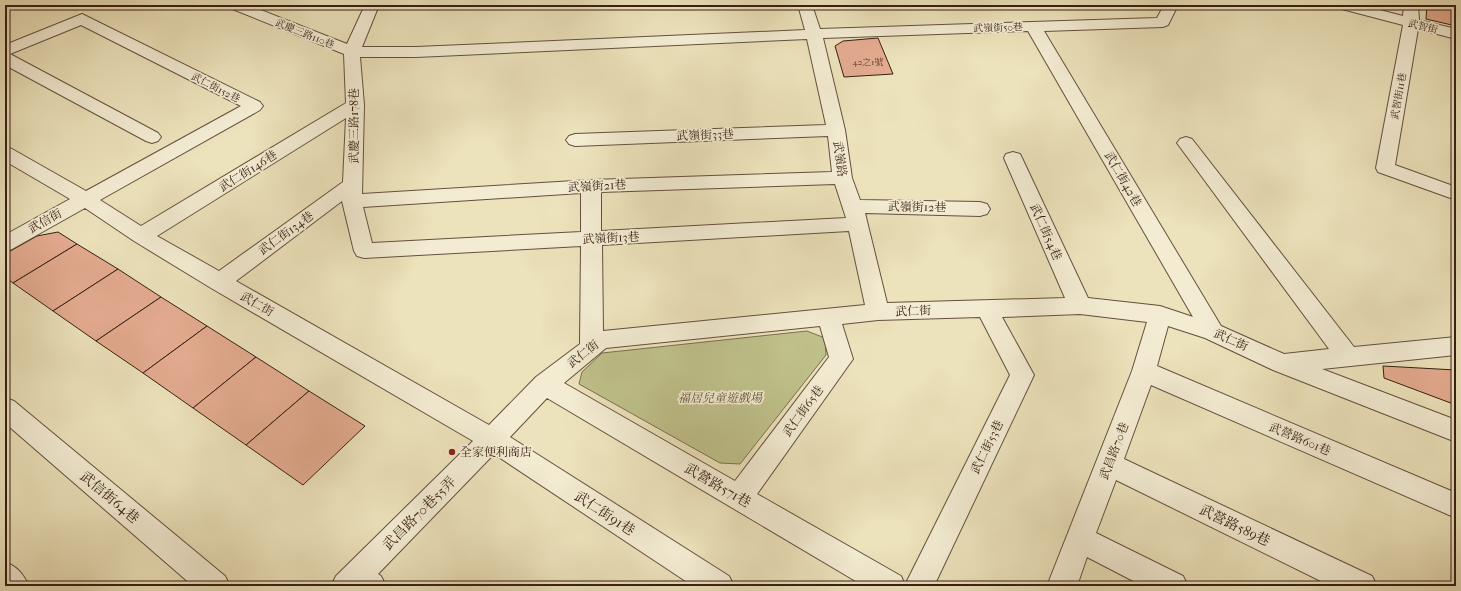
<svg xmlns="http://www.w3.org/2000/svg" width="1461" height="591" viewBox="0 0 1461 591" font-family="'IM FELL French Canon','Noto Serif TC',serif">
	<rect width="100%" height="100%" fill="#ece2bb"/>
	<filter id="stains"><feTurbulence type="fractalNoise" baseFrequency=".005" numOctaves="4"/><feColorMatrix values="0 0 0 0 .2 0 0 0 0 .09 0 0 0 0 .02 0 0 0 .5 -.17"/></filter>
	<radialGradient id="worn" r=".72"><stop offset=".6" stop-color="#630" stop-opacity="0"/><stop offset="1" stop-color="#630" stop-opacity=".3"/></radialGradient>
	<path fill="#bfc18b" stroke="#7b7050" d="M807,331L825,338L826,355L740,464L720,463L579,384L582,372L602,353Z"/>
	<g fill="#e4ab90" stroke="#371f14">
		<path d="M1427,5H1449L1456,7V26L1426,19Z"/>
		<path d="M878,38L893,74L844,77L835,46L843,41Z"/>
		<path d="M58,232L77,244L13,283L5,277V254L37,236Z"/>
		<path d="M77,244L118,269L53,311L13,283Z"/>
		<path d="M118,269L161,297L96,341L53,311Z"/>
		<path d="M161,297L207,326L143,373L96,341Z"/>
		<path d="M207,326L256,357L193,408L143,373Z"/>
		<path d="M256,357L309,391L246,445L193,408Z"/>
		<path d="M1383,366L1456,370V405L1384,378Z"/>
		<path d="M309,391L365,426L303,485L246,445Z"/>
	</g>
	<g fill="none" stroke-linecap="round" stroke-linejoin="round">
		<defs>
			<g id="minor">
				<path d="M228,5H248L347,44L365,5H379L362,47H416L805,30L798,5H812L820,29L1157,18L1164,5H1178L1168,25L1163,27L1044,31L1221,326L1284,354L1329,349L1180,147L1177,143L1180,139L1186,137L1192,139L1354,347L1456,337V355L1322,369L1456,420V442L1273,370L1205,338L1168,326L1157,366L1456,493V518L1151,385L1124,459L1372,576L1377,586H1331L1116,480L1096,533L1183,576L1188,586H1143L1087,557L1077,586H1047L1132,371L1147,322L1080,314L1002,317L1034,375L934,586H864L547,398L510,437L729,576L734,586H693L494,454L378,574L381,576L386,586H331L336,576L473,441L211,288L134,241L85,208L12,249L5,251V235L70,199L5,161V147L12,149L86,191L241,106L81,25L10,54L158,133L161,137L158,141L152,143L146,141L5,65V45L82,14L260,102L263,106L260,110L100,200L141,226L346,103L344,54L230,8ZM1028,31L1193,317L1160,306L1088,298L1022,158L1020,154L1013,152L1006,154L1004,158L1065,298L887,303L865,213L980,216L987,214L990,209L987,204L980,202L860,200L852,178L845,130L823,38ZM807,39L826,125L575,134L569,136L566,140L569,144L575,146L828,136L832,172L591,180L362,194L364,105L360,57H416ZM346,118L343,182L219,271L157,236ZM835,184L846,218L601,231V192ZM581,193V232L372,243L363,207ZM342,201L354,251L357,256L364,258L581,246L580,344L536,377L489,425L236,281ZM849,231L865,305L603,331L602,245ZM980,317L1010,375L905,585L901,576L757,494L853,359L842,324L878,320ZM820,326L829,357L735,481L564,383L606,348Z"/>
				<path d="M1336,5H1361L1403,16L1404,5H1418L1419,20L1456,29V39L1418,29L1395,165L1456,187V200L1378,172L1376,168L1403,25L1338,8Z"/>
				<path d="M5,398L14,401L225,576L230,586H193L5,423Z"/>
				<path d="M5,562C18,567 23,574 29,586H5Z"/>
			</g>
		</defs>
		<use href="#minor" stroke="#64503e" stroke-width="2"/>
		<use href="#minor" fill="#f3ecd3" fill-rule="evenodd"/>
	</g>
	<circle fill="#8f2418" stroke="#f3ecd3" stroke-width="1.5" cx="452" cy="452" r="4"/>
	<g text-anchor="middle" stroke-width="3.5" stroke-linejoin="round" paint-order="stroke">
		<g font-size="9" fill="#624233">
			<text x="868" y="65">42之1號</text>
		</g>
		<g font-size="10" fill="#371f14" stroke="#f3ecd3">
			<text transform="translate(1423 26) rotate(14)" y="4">武智街</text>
			<text transform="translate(998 27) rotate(-2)" y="4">武嶺街50巷</text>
			<text transform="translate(305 33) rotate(22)" y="4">武慶三路110巷</text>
			<text transform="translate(216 87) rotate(27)" y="4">武仁街152巷</text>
			<text transform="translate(1398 96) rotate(-80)" y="4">武智街11巷</text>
		</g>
		<g font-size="12" fill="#371f14" stroke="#f3ecd3">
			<text transform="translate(354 126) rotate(-90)" y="4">武慶三路178巷</text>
			<text transform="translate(705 135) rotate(-2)" y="4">武嶺街33巷</text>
			<text transform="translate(840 159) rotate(82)" y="4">武嶺路</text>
			<text transform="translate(248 171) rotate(-32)" y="4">武仁街146巷</text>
			<text transform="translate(1123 179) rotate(60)" y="4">武仁街42巷</text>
			<text transform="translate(597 186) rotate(-3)" y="4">武嶺街21巷</text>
			<text transform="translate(917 207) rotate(1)" y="4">武嶺街12巷</text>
			<text transform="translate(45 221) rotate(-29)" y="4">武信街</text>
			<text transform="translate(1046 232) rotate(66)" y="4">武仁街54巷</text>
			<text transform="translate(286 233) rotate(-36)" y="4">武仁街134巷</text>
			<text transform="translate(611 238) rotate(-3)" y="4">武嶺街13巷</text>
			<text transform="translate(257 304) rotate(30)" y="4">武仁街</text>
			<text transform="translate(913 311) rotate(-2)" y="4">武仁街</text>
			<text transform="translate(1231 340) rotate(24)" y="4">武仁街</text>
			<text transform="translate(583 354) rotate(-38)" y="4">武仁街</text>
			<text transform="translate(803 411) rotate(-54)" y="4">武仁街65巷</text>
			<text transform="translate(1300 439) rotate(23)" y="4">武營路601巷</text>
			<text transform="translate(987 447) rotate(-64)" y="4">武仁街53巷</text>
			<text transform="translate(1114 451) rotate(-69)" y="4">武昌路70巷</text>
		</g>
		<g font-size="12" font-style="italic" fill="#605038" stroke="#f3ecd3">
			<text x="720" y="402">福居兒童遊戲場</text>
		</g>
		<g font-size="12" fill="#371f14" stroke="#f3ecd3" text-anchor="start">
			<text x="460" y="456">全家便利商店</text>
		</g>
		<g font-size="14" fill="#371f14" stroke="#f3ecd3">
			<text transform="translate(718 485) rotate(30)" y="5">武營路571巷</text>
			<text transform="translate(110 497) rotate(40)" y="5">武信街64巷</text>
			<text transform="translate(419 513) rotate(-45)" y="5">武昌路70巷55弄</text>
			<text transform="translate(605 513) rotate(33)" y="5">武仁街91巷</text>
			<text transform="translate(1235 525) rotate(26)" y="5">武營路589巷</text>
		</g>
	</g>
	<rect width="1461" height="591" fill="none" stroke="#ece2bb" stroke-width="20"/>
	<rect x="6" y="6" width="1449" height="579" fill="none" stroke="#371f14" stroke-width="2"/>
	<rect x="10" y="10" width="1441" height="571" fill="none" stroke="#371f14"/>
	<rect width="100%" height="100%" filter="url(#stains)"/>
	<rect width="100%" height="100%" fill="url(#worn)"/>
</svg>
